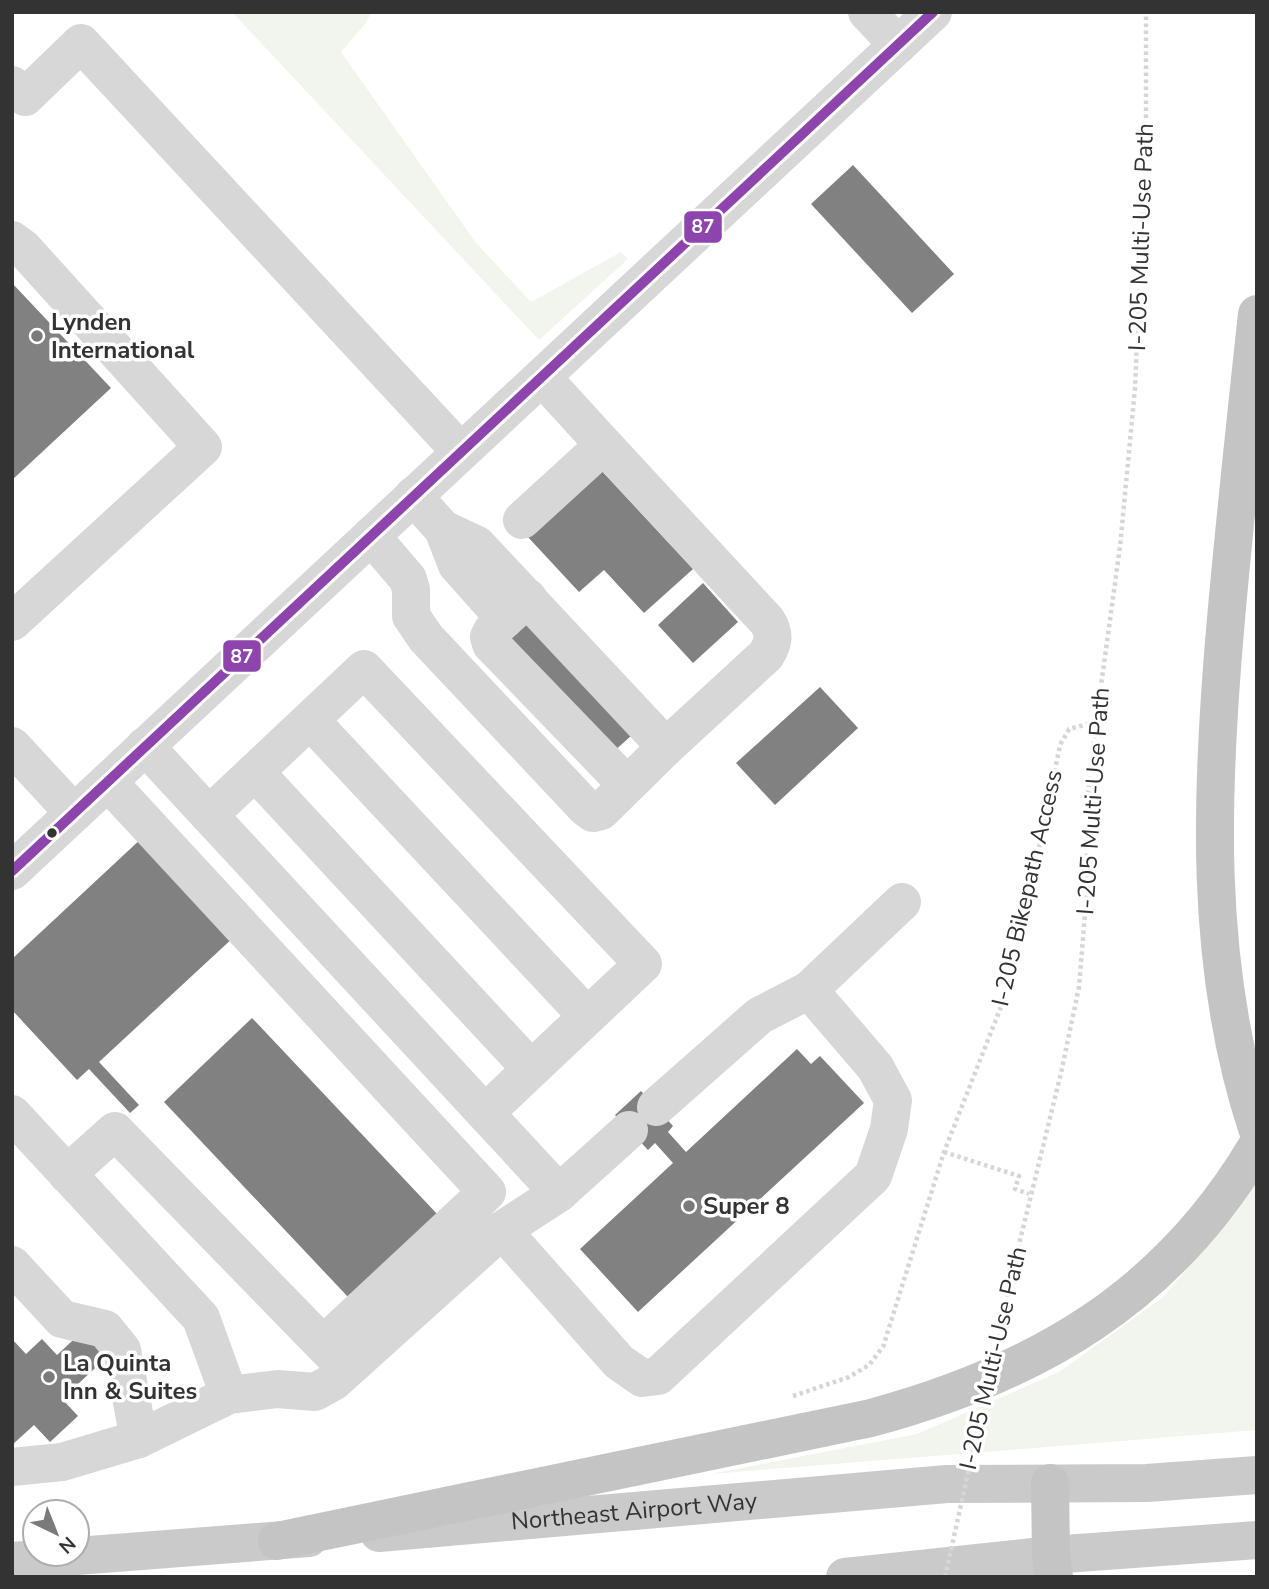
<svg xmlns="http://www.w3.org/2000/svg" width="1269" height="1589" viewBox="0 0 1269 1589" font-family="'Nunito Sans',sans-serif">
	<rect width="100%" height="100%" fill="#fff"/>
	<g fill="#f1f5ed">
		<path d="M232,12H372L365,24L341,52L476,243L531,302L621,252L628,259L539,340Z"/>
		<path d="M1257,1179V1430L710,1474L917,1434L1059,1372L1162,1298L1239,1209Z"/>
	</g>
	<g fill="#818181">
		<path d="M853,165L954,274L912,313L811,204Z"/>
		<path d="M12,283L111,388L12,480Z"/>
		<path d="M600,469L693,569L644,613L604,570L579,592L527,536Z"/>
		<path d="M703,583L738,622L693,663L658,625Z"/>
		<path d="M522,618L632,735L611,754L501,637Z"/>
		<path d="M820,687L858,728L775,805L736,763Z"/>
		<path d="M143,837L235,936L99,1062L139,1105L130,1113L89,1069L77,1080L12,1010V959Z"/>
		<path d="M252,1018L439,1216L350,1299L164,1102Z"/>
		<path d="M797,1049L811,1064L820,1056L864,1103L638,1312L580,1249L673,1163L655,1143L648,1150L615,1115L641,1091L673,1126L668,1132L686,1152Z"/>
		<path d="M85,1329L109,1355L62,1399L78,1416L50,1442L34,1425L12,1445V1339L26,1354L42,1339L57,1355Z"/>
	</g>
	<g fill="none" stroke-linecap="round" stroke-linejoin="round">
		<g stroke="#d6d6d6" stroke-width="4.5" stroke-dasharray="3.5 3.5" stroke-linecap="butt">
			<path d="M944,1152L1019,1176L1015,1189L1029,1194"/>
			<path d="M1013,1269L1061,1073L1079,987L1086,901L1088,794L1096,722L1120,547L1135,388L1146,132V12"/>
			<path d="M793,1396L849,1377L869,1365L883,1347L944,1152L1006,994L1029,897L1060,745L1069,729L1096,722"/>
		</g>
		<g stroke="#d7d7d7" stroke-width="38">
			<path d="M867,12L898,45"/>
			<path d="M12,85L25,97L81,43L461,452"/>
			<path d="M12,240L23,248L203,447L12,622"/>
			<path d="M542,377L604,445"/>
			<path d="M522,520L604,445L767,621C775,634 774,642 766,655L666,747"/>
			<path d="M443,529L457,565L505,619"/>
			<path d="M371,536L408,579L411,590V616L426,638L586,808L593,813L601,811L666,747L477,545L443,529L413,496"/>
			<path d="M528,598L492,631L489,637L491,644L627,785"/>
			<path d="M310,720L587,1016"/>
			<path d="M12,746L74,813"/>
			<path d="M145,746L559,1193"/>
			<path d="M255,772L531,1069"/>
			<path d="M108,782L487,1192L324,1344"/>
			<path d="M209,815L364,669L643,964L485,1113"/>
			<path d="M12,871L933,12"/>
			<path d="M656,1107L759,1016L809,990L902,902"/>
			<path d="M12,1114L201,1318L229,1395"/>
			<path d="M67,1174L115,1131L342,1364"/>
			<path d="M502,1230L619,1362L642,1378L658,1376L873,1176L889,1129L893,1100L875,1067L809,990"/>
			<path d="M12,1265L62,1319L105,1329L122,1350L139,1439L229,1395L278,1389L315,1392L333,1382L502,1230L559,1193L629,1130"/>
			<path d="M12,1467L62,1462L139,1439"/>
		</g>
		<g stroke="#cacaca" stroke-width="38">
			<path id="s1" d="M379,1533L947,1484L1147,1483L1257,1475"/>
			<path d="M12,1561L309,1538"/>
			<path d="M845,1577L1051,1555L1257,1540"/>
		</g>
		<g stroke="#c4c4c4" stroke-width="38">
			<path d="M1257,314C1246,416 1235,517 1226,619C1211,788 1203,964 1257,1128"/>
			<path d="M1050,1483L1051,1555L1054,1577"/>
			<path d="M277,1541L871,1418C1037,1373 1167,1298 1257,1146"/>
		</g>
		<path stroke="#d6d6d6" stroke-width="4.5" stroke-dasharray="3.5 3.5" stroke-linecap="butt" d="M945,1577L1013,1269"/>
		<defs>
			<path id="bus-1" d="M12,871L933,12"/>
		</defs>
		<use href="#bus-1" stroke="#fff" stroke-width="16"/>
		<use href="#bus-1" stroke="#8e44ad" stroke-width="10"/>
	</g>
	<g fill="#7a7a7a" stroke="#fff" stroke-width="2.5">
		<circle cx="37" cy="336" r="7"/>
		<circle cx="689" cy="1206" r="7"/>
		<circle cx="49" cy="1377" r="7"/>
	</g>
	<circle fill="#333" stroke="#fff" stroke-width="2.5" cx="52" cy="833" r="6"/>
	<g text-anchor="middle" stroke-width="7" stroke-linejoin="round" paint-order="stroke">
		<g font-size="24" fill="#333" stroke="#fff">
			<text transform="translate(1141 237) rotate(-88)" y="8">I-205 Multi-Use Path</text>
			<text transform="translate(1093 801) rotate(-86)" y="8">I-205 Multi-Use Path</text>
			<text transform="translate(1027 888) rotate(-77)" y="8">I-205 Bikepath Access</text>
			<text transform="translate(993 1358) rotate(-77)" y="8">I-205 Multi-Use Path</text>
			<text dy="8" stroke="none"><textPath href="#s1" startOffset="256">Northeast Airport Way</textPath></text>
		</g>
		<g font-size="24" font-weight="bold" fill="#333" stroke="#fff" text-anchor="start">
			<text x="51" y="330">Lynden<tspan x="51" dy="28">International</tspan></text>
			<text x="703" y="1214">Super 8</text>
			<text x="63" y="1371">La Quinta<tspan x="63" dy="28">Inn &amp; Suites</tspan></text>
		</g>
	</g>
	<g stroke="#fff" stroke-width="2.5">
		<rect x="683" y="210" width="40" height="34" rx="7" fill="#8e44ad"/>
		<rect x="222" y="639" width="40" height="34" rx="7" fill="#8e44ad"/>
	</g>
	<g font-size="19" text-anchor="middle" font-weight="bold" fill="#fff">
		<text x="703" y="233">87</text>
		<text x="242" y="663">87</text>
	</g>
	<rect width="1269" height="1589" fill="none" stroke="#333333" stroke-width="28"/>
	<g transform="translate(56 1533) rotate(137)"><circle r="33" fill="#ffffff" stroke="#adadad" stroke-width="2"/>
	<path d="M0-5L12 26L0 18L-12 26Z" fill="#7a7a7a"/>
	<text y="-10" font-size="19" font-weight="bold" text-anchor="middle" fill="#333333">N</text>
	</g>
</svg>
